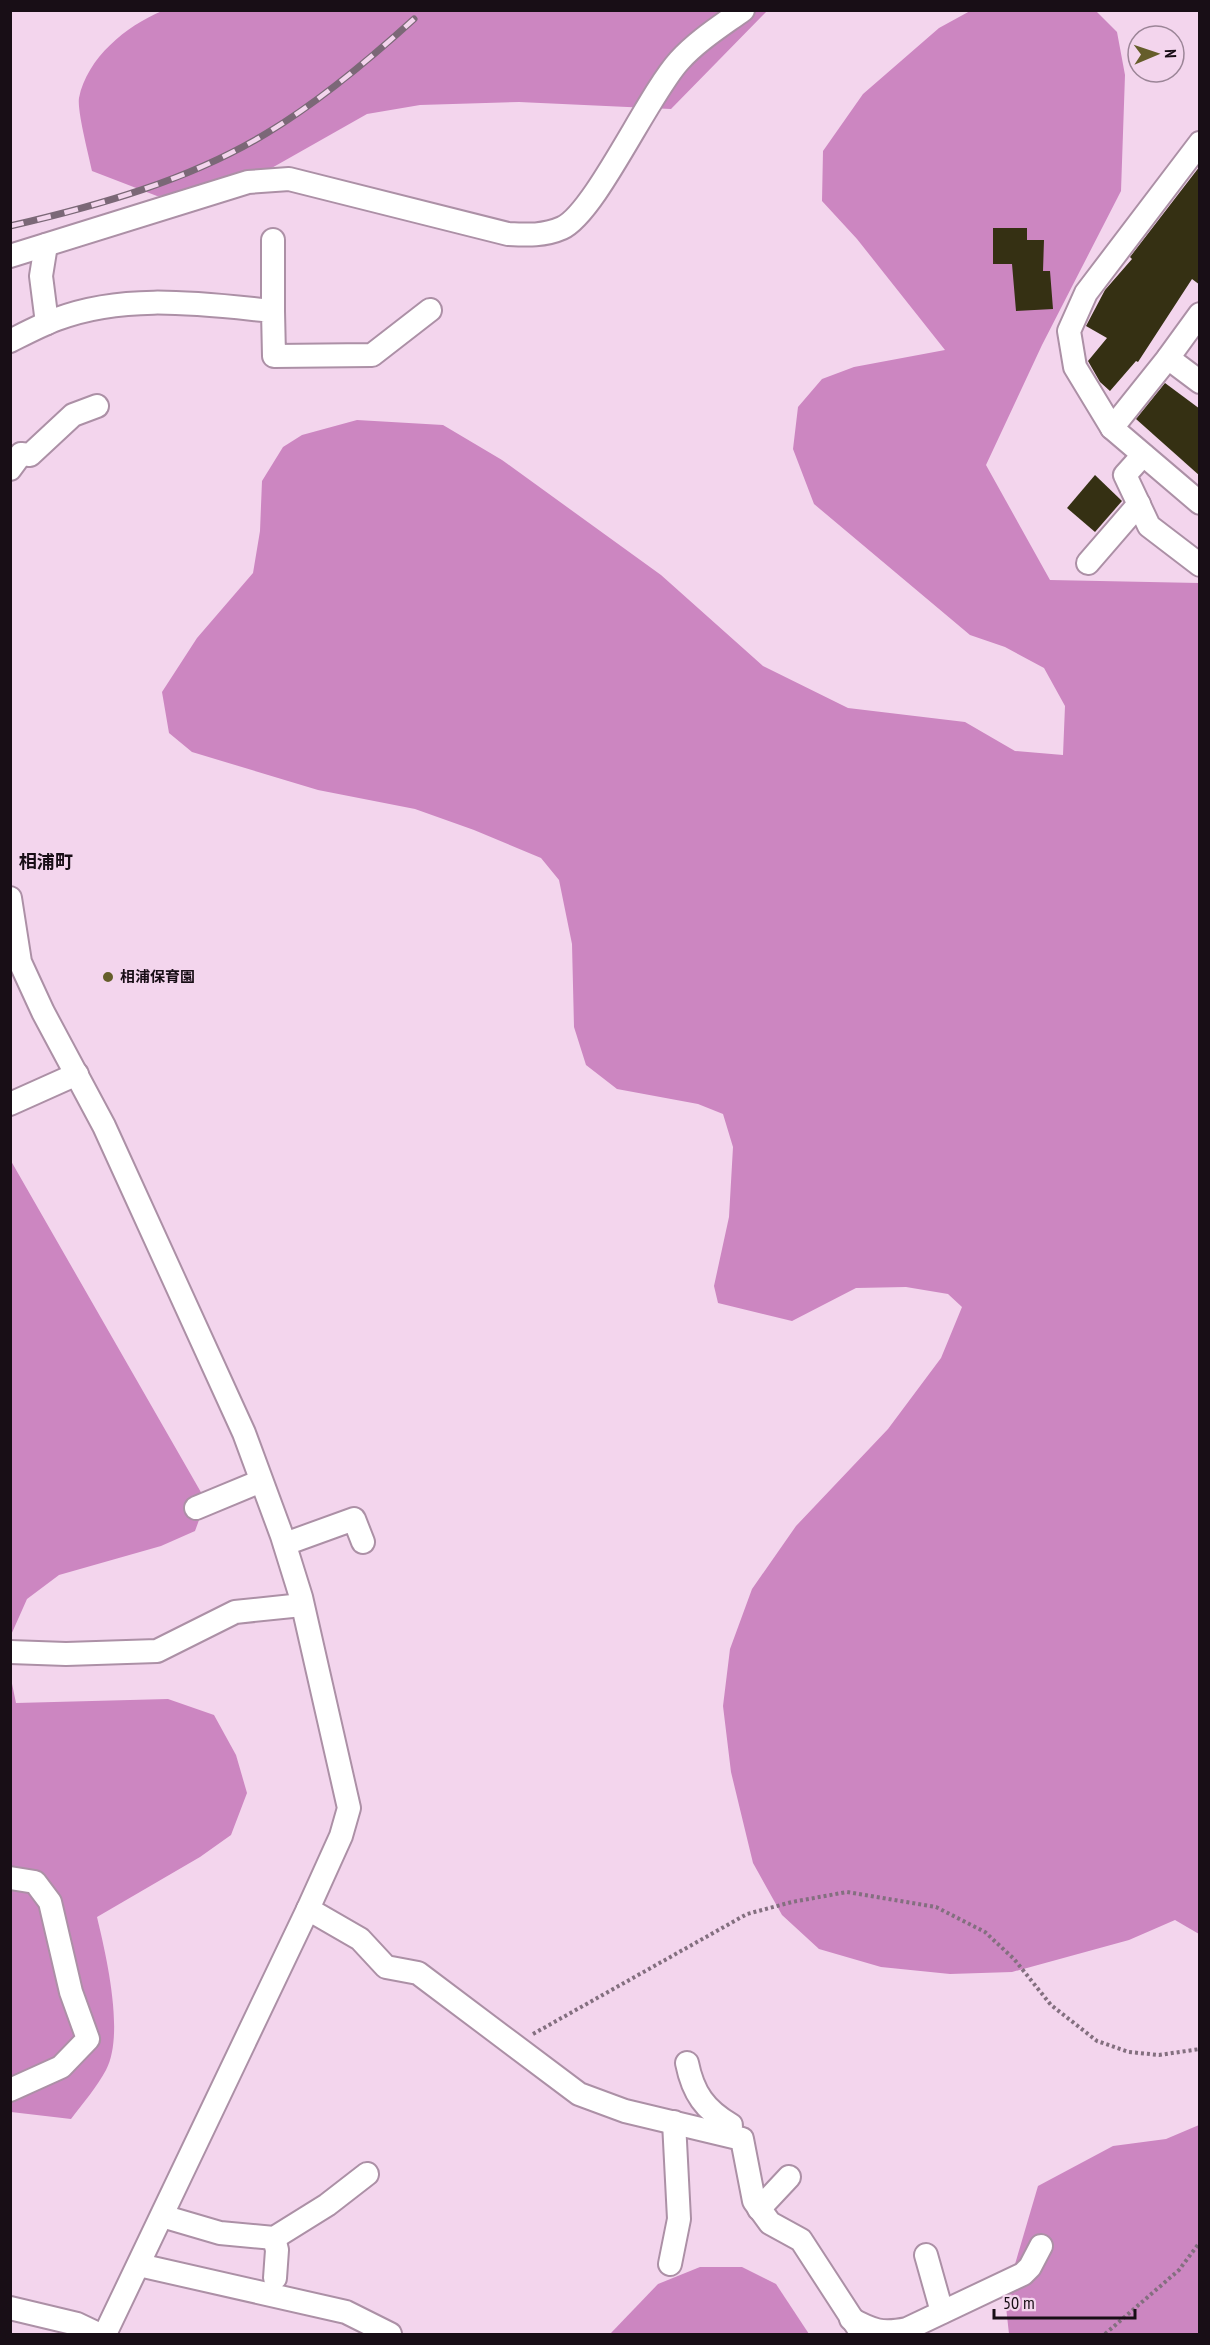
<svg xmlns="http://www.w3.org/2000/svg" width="1210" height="2345" font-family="'PT Sans Narrow','Noto Sans JP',sans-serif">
	<rect width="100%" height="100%" fill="#f3d5ed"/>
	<g fill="#cc86c1">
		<path d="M 162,11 L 767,11 L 671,109 L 519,102 L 420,105 L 367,114 L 226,194 L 157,196 L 92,171 C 89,156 77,111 79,98 C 87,58 126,26 162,11 Z"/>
		<polygon points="970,11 1096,11 1117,32 1125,75 1121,191 1042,345 986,465 1050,580 1199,583 1199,1934 1175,1920 1129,1940 1012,1972 950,1974 881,1967 819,1949 782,1915 753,1863 731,1772 723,1706 730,1649 752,1589 796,1526 888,1429 941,1358 962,1307 948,1294 906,1287 856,1288 792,1321 718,1303 714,1286 729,1217 733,1147 723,1114 698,1104 617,1089 586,1065 574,1027 572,944 559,880 541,858 474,830 415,809 318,790 192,752 169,733 162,692 197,638 253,573 260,531 262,481 283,447 302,435 357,420 443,425 502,460 661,575 763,666 848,708 965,722 1015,751 1063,755 1065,706 1044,668 1005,647 970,635 814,504 793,449 798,407 822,379 854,367 945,350 857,239 822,201 823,151 863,94 939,28"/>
		<polygon points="11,1161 206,1501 195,1531 161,1546 59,1575 27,1599 11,1635"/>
		<path d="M 10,1674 L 16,1703 L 168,1699 L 214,1715 L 236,1755 L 247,1793 L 231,1835 L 200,1857 L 97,1917 C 106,1955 125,2034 106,2070 C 97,2087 83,2103 71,2119 L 11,2112 Z"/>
		<polygon points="1199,2125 1199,2334 1009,2334 1005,2298 1038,2186 1113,2146 1166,2139"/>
		<polygon points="700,2267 742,2267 776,2284 809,2334 610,2334 658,2284"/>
	</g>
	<g fill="#353013">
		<polygon points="1200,166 1200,285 1192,279 1138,362 1136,361 1110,391 1100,382 1088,361 1107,338 1086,326 1105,290 1132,259 1130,257"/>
		<polygon points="993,228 1027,228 1027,240 1044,240 1043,271 1050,271 1053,309 1016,311 1012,264 993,264"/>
		<polygon points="1165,383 1200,409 1200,476 1136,419"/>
		<polygon points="1095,475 1122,501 1095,532 1067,508"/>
	</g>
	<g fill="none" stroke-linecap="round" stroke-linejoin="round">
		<g stroke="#ac90a6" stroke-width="26">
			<g id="minor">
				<polyline points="1200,143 1086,293 1069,331 1075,367 1112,428 1200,503"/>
				<polyline points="46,245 41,276 47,323"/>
				<path d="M 10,256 L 248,182 L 289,179 L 508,234 C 527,235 544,236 562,228 C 595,213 648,95 679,61 C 697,41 721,26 743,10"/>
				<polyline points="273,311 273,240"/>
				<path d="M 10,341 C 26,333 41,325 57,319 C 126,293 201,304 273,311 L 274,356 L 372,355 L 430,310"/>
				<polyline points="1168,358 1200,382"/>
				<polyline points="1112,428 1168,358 1200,314"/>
				<polyline points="1143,455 1125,475 1149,526 1200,565"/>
				<polyline points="10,469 21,454 30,455 73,415 97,406"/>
				<polyline points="1088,563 1139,504"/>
				<polyline points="10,898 20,962 43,1012 104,1126 244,1433 282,1536 301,1597 349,1808 341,1836 308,1909 105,2334"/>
				<polyline points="10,1104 77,1074"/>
				<polyline points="196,1508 261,1481"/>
				<polyline points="285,1544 354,1519 363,1542"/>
				<polyline points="10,1652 66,1654 157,1651 235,1612 302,1605"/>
				<polyline points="10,1878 35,1882 50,1902 71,1992 88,2039 61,2067 10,2090"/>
				<polyline points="308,1909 360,1939 386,1967 418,1973 579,2094 625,2111 742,2139 754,2201 770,2223 801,2240 862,2334"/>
				<path d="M 687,2063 C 693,2093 705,2110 731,2125 L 726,2133"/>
				<polyline points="759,2209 789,2177"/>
				<polyline points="162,2216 220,2233 274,2238 327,2205 367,2174"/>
				<polyline points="274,2238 277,2250 275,2278"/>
				<polyline points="926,2255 942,2312"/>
				<polyline points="670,2264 679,2219 674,2122"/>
				<polyline points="139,2265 346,2312 390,2334"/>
				<polyline points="10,2308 77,2324 98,2334"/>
				<path d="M 851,2319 C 873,2331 882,2334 907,2329 L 1023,2274 L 1030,2267 L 1041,2246"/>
			</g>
		</g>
		<g stroke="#836f7f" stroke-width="4" stroke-dasharray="3 3" stroke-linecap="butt">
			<polyline points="533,2034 747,1914 792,1902 847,1892 936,1907 985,1932 1014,1959 1051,2005 1097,2041 1129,2052 1159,2055 1200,2049"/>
			<polyline points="1105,2334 1179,2270 1200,2242"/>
		</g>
		<use href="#minor" stroke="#fff" stroke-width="22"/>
		<g stroke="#7b6877" stroke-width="7">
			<path id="rail" d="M 10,226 C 97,206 190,180 267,133 C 317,103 370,59 414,19"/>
		</g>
		<use href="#rail" stroke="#f3d5ed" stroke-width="4.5" stroke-dasharray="14" stroke-linecap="butt"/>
	</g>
	<circle fill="#655d2a" stroke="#f3d5ed" stroke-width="2" cx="108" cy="977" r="6"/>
	<g text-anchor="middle" stroke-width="6" stroke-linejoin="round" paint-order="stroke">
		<g font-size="15" font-weight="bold" fill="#180e16" stroke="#f3d5ed" text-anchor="start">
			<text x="120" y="982">相浦保育園</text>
		</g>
		<g font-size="18" font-weight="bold" fill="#180e16" stroke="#f3d5ed">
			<text x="46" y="868">相浦町</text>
		</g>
	</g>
	<rect width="1210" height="2345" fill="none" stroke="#180e16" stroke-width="24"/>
	<g transform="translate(1156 54) rotate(88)"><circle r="28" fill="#f3d5ed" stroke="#9b8597" stroke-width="1.5"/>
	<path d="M0-4.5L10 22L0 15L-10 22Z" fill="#655d2a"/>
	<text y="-9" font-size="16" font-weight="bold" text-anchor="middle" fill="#180e16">N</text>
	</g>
	<path d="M994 2309v9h141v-9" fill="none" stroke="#180e16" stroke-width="3"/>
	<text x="1003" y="2309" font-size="18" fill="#180e16" stroke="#f3d5ed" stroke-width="4.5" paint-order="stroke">50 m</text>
</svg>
